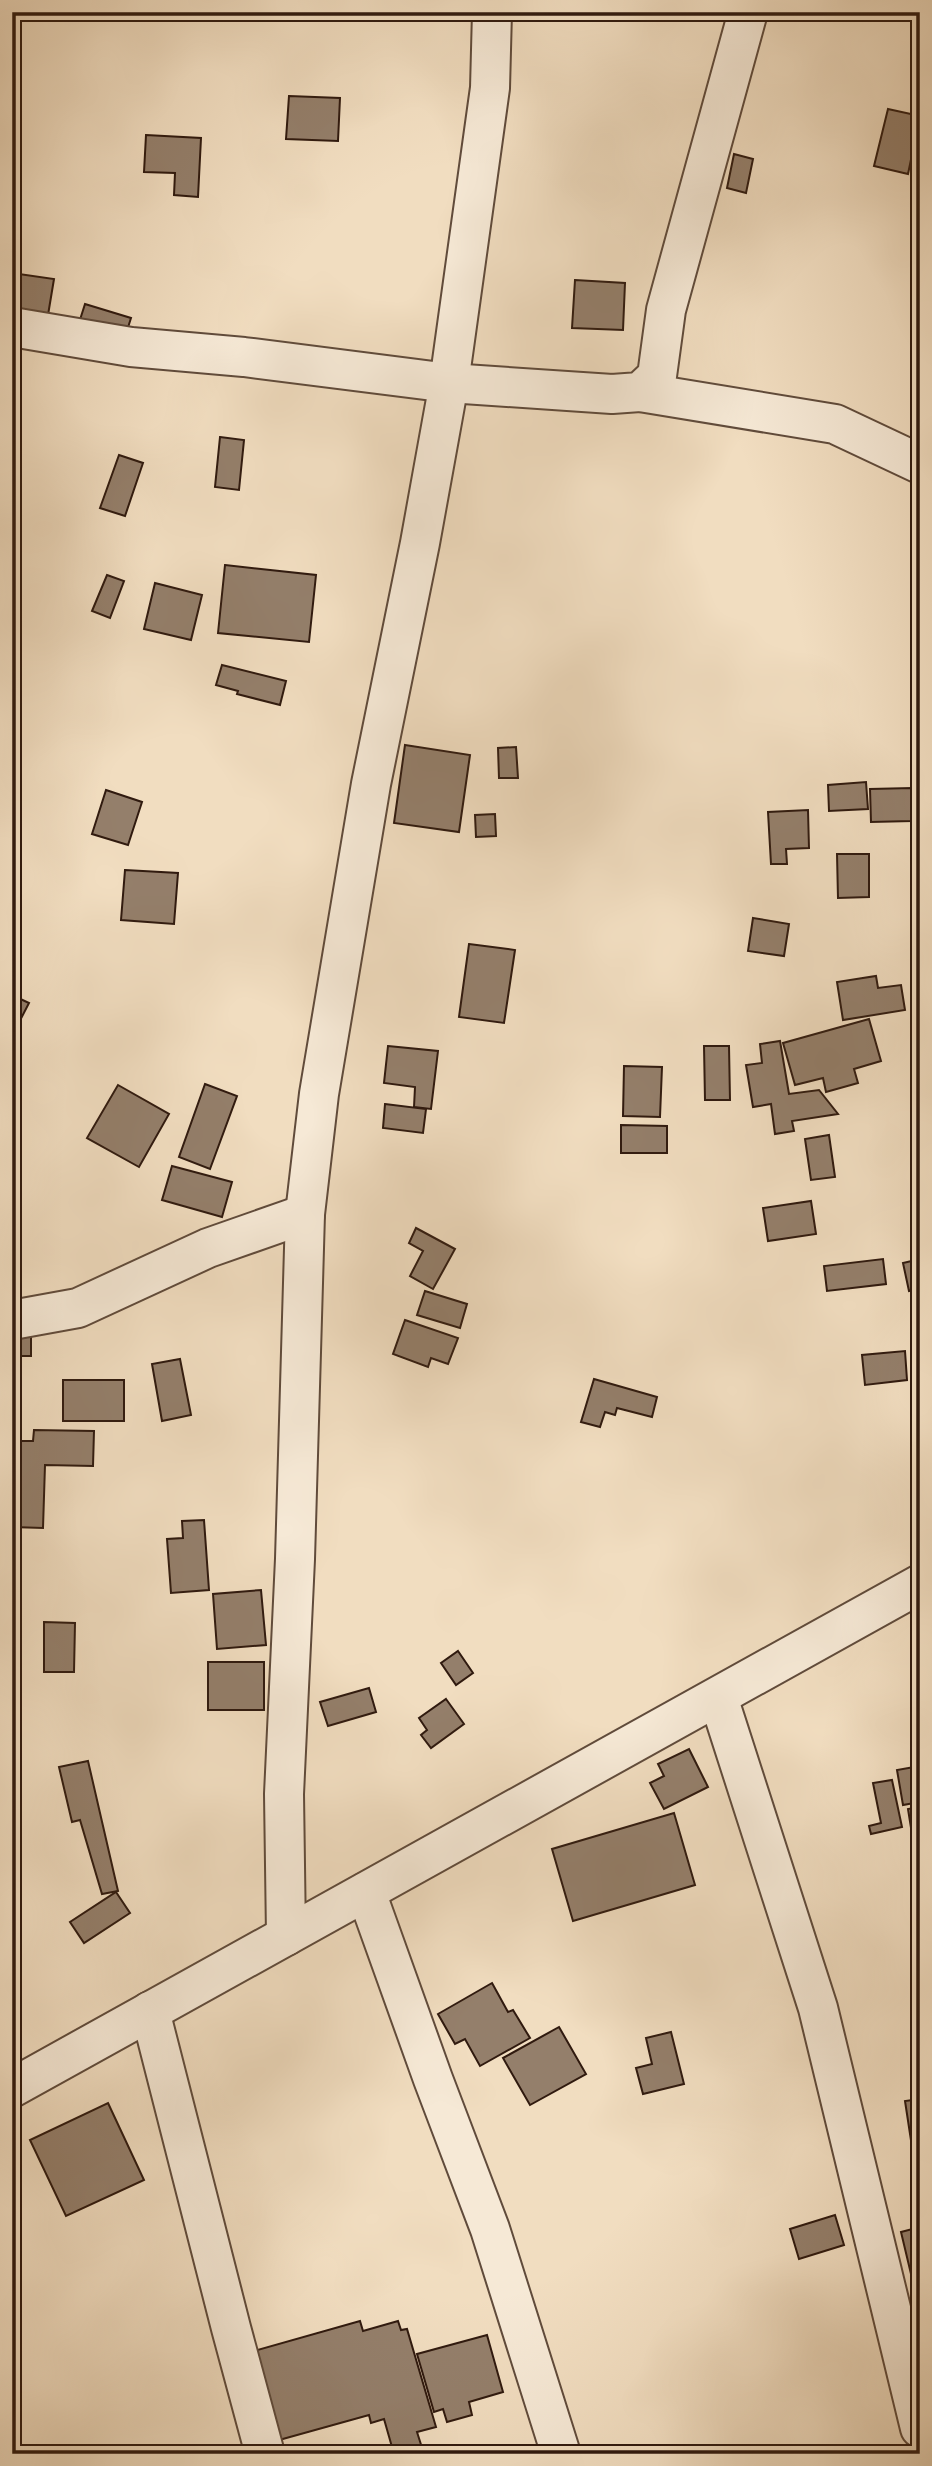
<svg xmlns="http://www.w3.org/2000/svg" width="932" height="2466" font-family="'IM FELL English',serif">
	<rect width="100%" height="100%" fill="#f1ddc0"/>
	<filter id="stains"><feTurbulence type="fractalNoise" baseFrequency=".00286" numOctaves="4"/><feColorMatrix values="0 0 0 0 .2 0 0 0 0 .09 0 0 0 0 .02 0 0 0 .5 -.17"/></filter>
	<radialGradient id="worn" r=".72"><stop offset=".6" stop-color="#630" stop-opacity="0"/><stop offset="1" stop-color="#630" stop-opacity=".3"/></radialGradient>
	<g fill="#947f6b" stroke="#301a0f" stroke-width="2">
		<polygon points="289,96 340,98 338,141 286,139"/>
		<polygon points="888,109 920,116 908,174 874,166"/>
		<polygon points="146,135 201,138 198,197 174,195 175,173 144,172"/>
		<polygon points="734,154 753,159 746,193 727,188"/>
		<polygon points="12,273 54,279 47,321 12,316"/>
		<polygon points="575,280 625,283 623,330 572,328"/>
		<polygon points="85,304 131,318 124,340 78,326"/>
		<polygon points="220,437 244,440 239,490 215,487"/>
		<polygon points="119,455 143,463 125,516 100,508"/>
		<polygon points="225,565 316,575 309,642 218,633"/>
		<polygon points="107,575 124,581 110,618 92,611"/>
		<polygon points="155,583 202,595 191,640 144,629"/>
		<polygon points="222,665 286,681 280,705 237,694 238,691 216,685"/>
		<polygon points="405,745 470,755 459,832 394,823"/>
		<polygon points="516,747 518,778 499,778 498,748"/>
		<polygon points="866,782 868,809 829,811 828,785"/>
		<polygon points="912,788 912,821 871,822 870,789"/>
		<polygon points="106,790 142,802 128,845 92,834"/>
		<polygon points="808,810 809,848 786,849 787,864 771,864 768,812"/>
		<polygon points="495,814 496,836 476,837 475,815"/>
		<polygon points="837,854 869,854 869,897 838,898"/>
		<polygon points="125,870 178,873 174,924 121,920"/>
		<polygon points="753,918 789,924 784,956 748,951"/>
		<polygon points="469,944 515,950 504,1023 459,1017"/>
		<polygon points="876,976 878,988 901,985 905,1010 843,1020 837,982"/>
		<polygon points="12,995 29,1003 12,1036"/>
		<polygon points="869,1019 881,1061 854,1069 858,1083 826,1092 823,1078 795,1085 783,1043"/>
		<polygon points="780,1041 789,1094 819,1090 838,1114 792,1121 794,1131 775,1134 771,1104 753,1107 746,1065 762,1063 760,1044"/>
		<polygon points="388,1046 438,1051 431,1109 414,1107 415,1087 384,1083"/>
		<polygon points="704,1046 729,1046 730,1100 705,1100"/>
		<polygon points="624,1066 662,1067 660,1117 623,1116"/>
		<polygon points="205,1084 237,1096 210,1169 179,1157"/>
		<polygon points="118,1085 169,1114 139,1167 87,1138"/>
		<polygon points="385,1104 426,1109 423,1133 383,1128"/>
		<polygon points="621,1125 667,1126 667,1153 621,1153"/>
		<polygon points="829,1135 835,1177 811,1180 805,1139"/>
		<polygon points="172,1166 232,1182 222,1217 162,1200"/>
		<polygon points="811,1201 816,1234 768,1241 763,1208"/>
		<polygon points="416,1228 455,1249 433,1289 410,1276 423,1251 409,1243"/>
		<polygon points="883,1259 886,1284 827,1291 824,1266"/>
		<polygon points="920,1259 920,1289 909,1291 903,1263"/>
		<polygon points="425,1291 467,1304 460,1328 417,1315"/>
		<polygon points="405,1320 458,1338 448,1364 431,1358 428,1367 393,1354"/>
		<rect x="12" y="1333" width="19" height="23"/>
		<polygon points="905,1351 907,1380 865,1385 862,1355"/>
		<polygon points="180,1359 191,1415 162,1421 152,1364"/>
		<polygon points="594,1379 657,1397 652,1417 617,1408 615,1415 605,1412 600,1427 581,1422"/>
		<rect x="63" y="1380" width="61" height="41"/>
		<polygon points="34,1430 94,1431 93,1466 45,1465 43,1528 12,1527 12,1441 33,1441"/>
		<polygon points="204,1520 209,1590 171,1593 167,1539 183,1538 182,1521"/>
		<polygon points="261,1590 266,1645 217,1649 213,1594"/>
		<polygon points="44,1622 75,1623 74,1672 44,1672"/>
		<polygon points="458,1651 473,1673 456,1685 441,1663"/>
		<rect x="208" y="1662" width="56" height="48"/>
		<polygon points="369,1688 376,1712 328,1726 320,1702"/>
		<polygon points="446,1699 464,1724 431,1748 421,1735 427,1730 419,1718"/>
		<polygon points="689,1749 708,1787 664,1809 650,1783 664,1776 658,1764"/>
		<polygon points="88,1761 118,1891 102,1894 80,1820 72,1822 59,1767"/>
		<polygon points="920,1766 920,1802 903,1805 897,1770"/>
		<polygon points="892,1780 902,1827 871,1834 869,1826 881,1823 873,1783"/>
		<polygon points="920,1807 920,1852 915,1853 908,1809"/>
		<polygon points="674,1813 695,1885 573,1921 552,1849"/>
		<polygon points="116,1892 130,1913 84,1943 70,1922"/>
		<polygon points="492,1983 508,2012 513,2010 530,2038 480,2066 465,2039 455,2044 438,2014"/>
		<polygon points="559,2027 586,2074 530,2105 503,2058"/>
		<polygon points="671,2032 684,2084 643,2094 636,2068 652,2064 646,2038"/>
		<polygon points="920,2099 920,2193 919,2193 905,2101"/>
		<polygon points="108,2103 144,2180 66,2216 30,2140"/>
		<polygon points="835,2215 844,2245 799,2259 790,2229"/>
		<polygon points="920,2227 920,2272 911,2274 901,2232"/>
		<polygon points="360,2321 363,2331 398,2321 401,2330 407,2329 436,2427 417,2432 424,2454 394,2454 384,2419 371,2423 369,2415 272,2442 247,2353"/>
		<polygon points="487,2335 503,2392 469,2402 472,2415 447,2422 443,2409 434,2412 417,2354"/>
	</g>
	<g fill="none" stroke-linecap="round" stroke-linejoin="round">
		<g stroke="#604b3b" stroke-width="42">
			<g id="street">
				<polyline points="12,327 131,347 244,357 449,383 612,394 640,392 657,376 666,310 748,12"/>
				<polyline points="640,392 835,424 920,464"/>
				<polyline points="12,1320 78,1308 208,1248 305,1214"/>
				<polyline points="718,1697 818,2008 920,2428"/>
				<polyline points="366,1892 433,2079 490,2229 561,2454"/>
				<polyline points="286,1936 284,1794 295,1559 305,1214 319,1094 371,784 420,543 449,383 490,88 492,12"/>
				<polyline points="150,2011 231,2328 265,2454"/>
				<polyline points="12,2088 920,1584"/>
			</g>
		</g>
		<use href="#street" stroke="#f6e9d6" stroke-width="38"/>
	</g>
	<rect width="932" height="2466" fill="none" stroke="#f1ddc0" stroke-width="42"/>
	<rect x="14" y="14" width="904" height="2438" fill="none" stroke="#301a0f" stroke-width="3.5"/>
	<rect x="21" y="21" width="890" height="2424" fill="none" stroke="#301a0f" stroke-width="2"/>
	<rect width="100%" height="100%" filter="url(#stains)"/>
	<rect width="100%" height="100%" fill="url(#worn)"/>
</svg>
